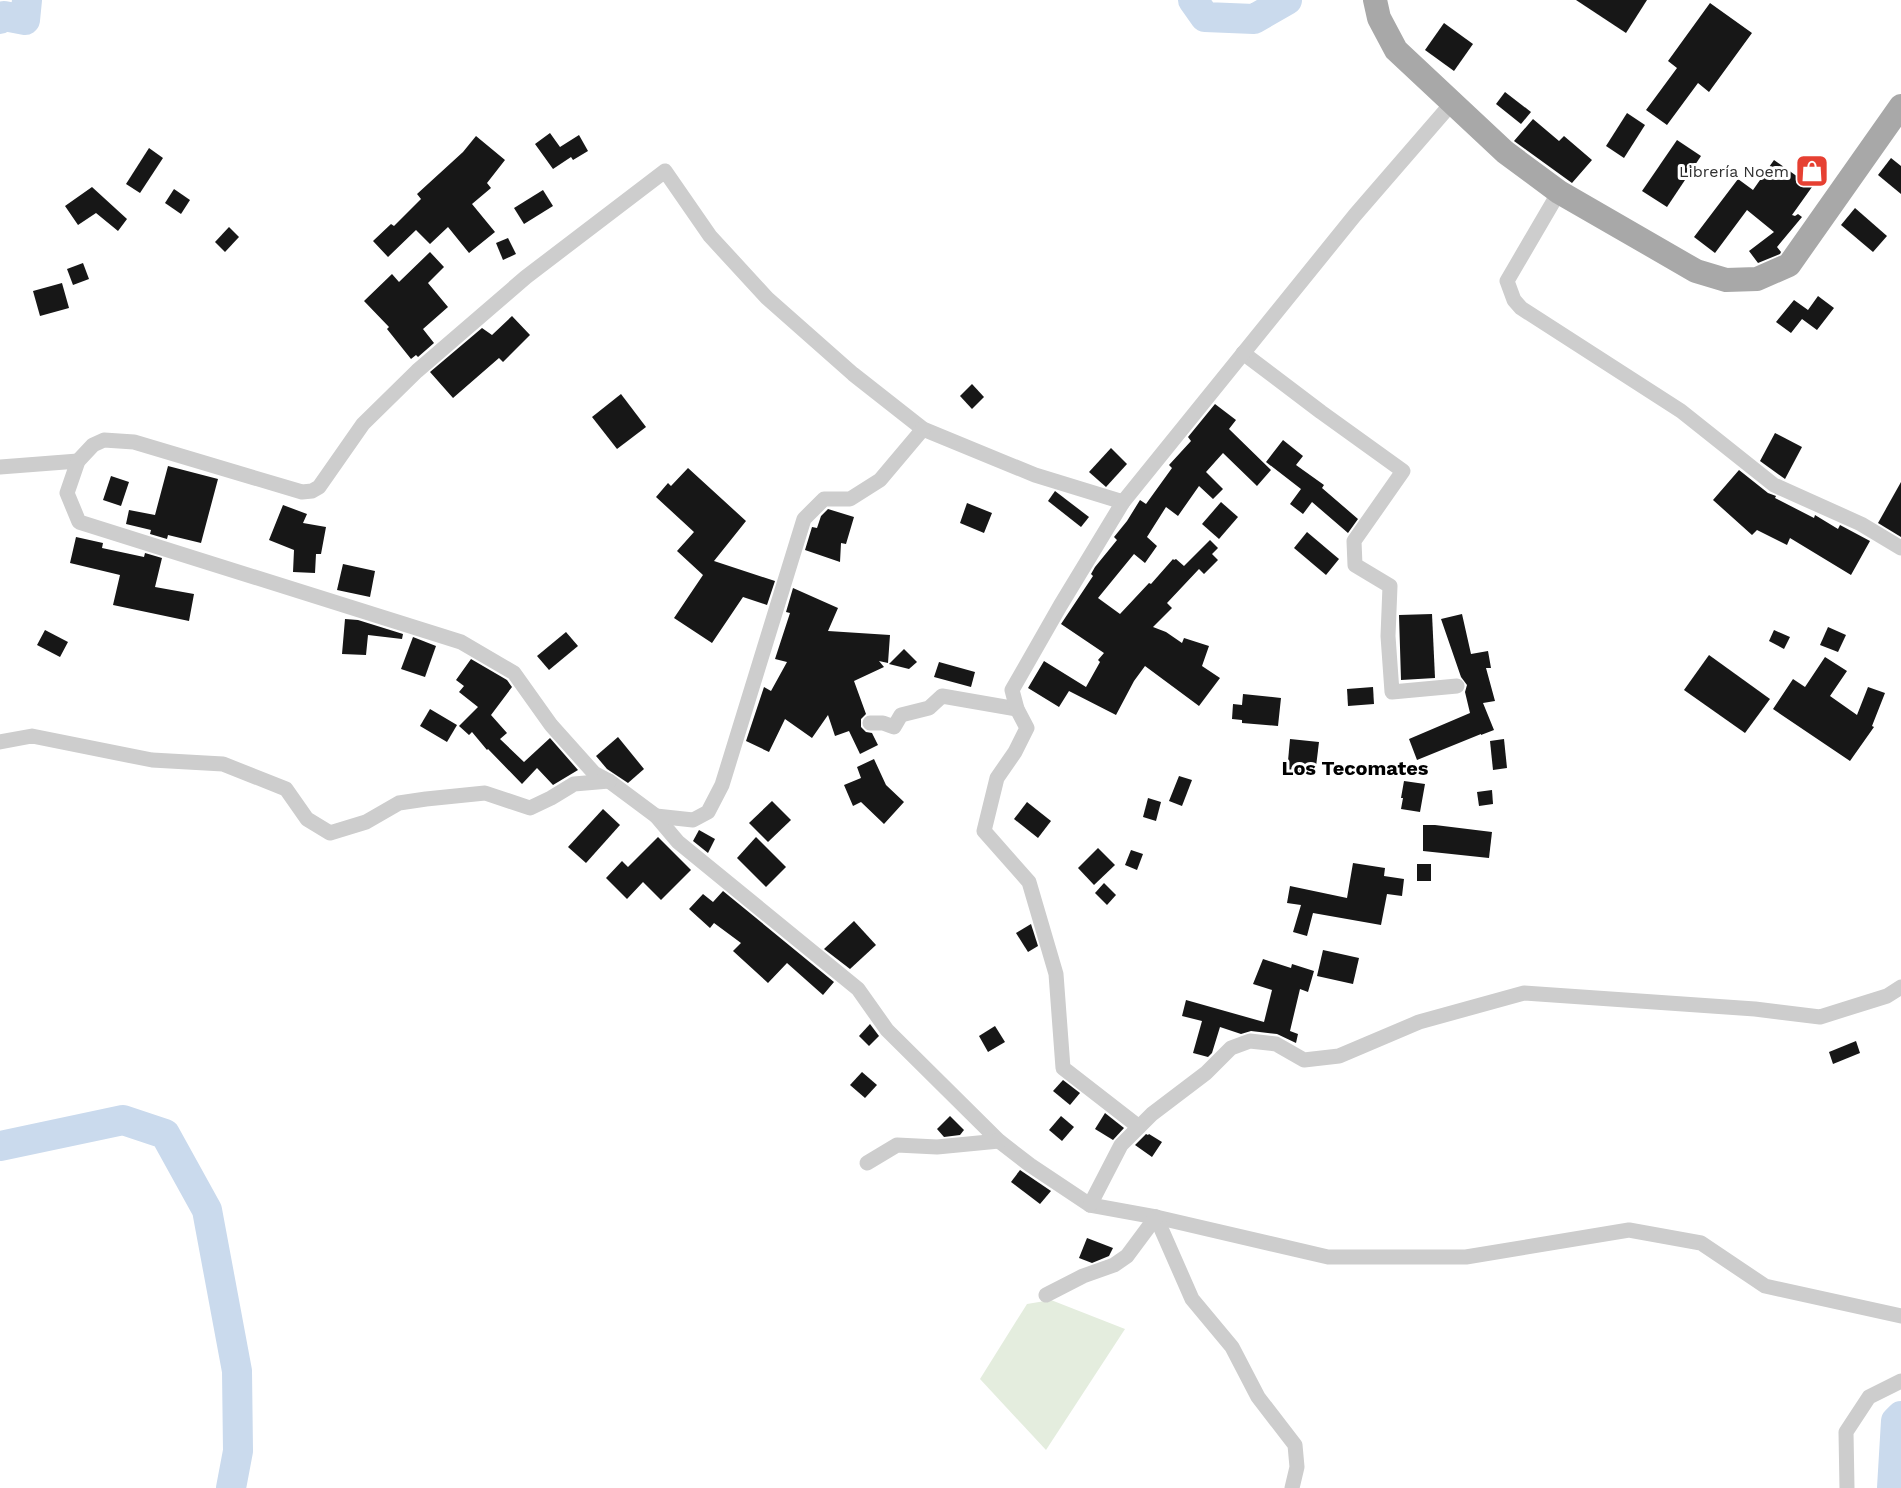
<svg xmlns="http://www.w3.org/2000/svg" width="1901" height="1488" font-family="'Work Sans',sans-serif">
	<rect width="100%" height="100%" fill="#fff"/>
	<polygon fill="#e4edde" points="1051,1300 1125,1329 1046,1450 980,1379 1027,1304"/>
	<g fill="none" stroke-linecap="round" stroke-linejoin="round">
		<g stroke="#cadaed" stroke-width="30">
			<polyline points="1193,0 1205,17 1254,19 1287,0"/>
			<polyline points="0,19 4,16 25,20 27,0"/>
			<polyline points="0,1146 123,1120 165,1134 207,1210 237,1371 238,1451 231,1488"/>
			<polyline points="1892,1488 1896,1421 1901,1416"/>
		</g>
	</g>
	<g fill="#171717">
		<polygon points="1576,0 1647,0 1626,33"/>
		<polygon points="1710,3 1752,33 1709,92 1698,83 1667,125 1646,110 1677,68 1668,61"/>
		<polygon points="1444,23 1473,44 1454,71 1425,50"/>
		<polygon points="1505,92 1531,112 1521,124 1496,104"/>
		<polygon points="1627,113 1645,125 1624,158 1606,146"/>
		<polygon points="1533,119 1559,141 1564,136 1592,160 1572,183 1514,141"/>
		<polygon points="550,133 560,147 579,135 588,151 573,160 571,157 553,169 535,144"/>
		<polygon points="476,136 505,160 487,183 491,188 472,204 495,232 469,253 448,227 430,244 416,230 388,257 373,241 391,224 394,226 421,199 417,194 463,152"/>
		<polygon points="1677,140 1701,156 1667,207 1642,191"/>
		<polygon points="149,148 163,158 140,193 126,184"/>
		<polygon points="1891,158 1901,166 1901,194 1878,175"/>
		<polygon points="1774,160 1812,187 1792,215 1795,216 1798,214 1802,217 1777,247 1781,252 1780,254 1758,263 1749,251 1774,232 1747,210 1715,253 1694,237 1738,179 1753,190"/>
		<polygon points="92,187 127,219 118,231 96,213 78,225 65,206"/>
		<polygon points="174,189 190,200 181,214 165,203"/>
		<polygon points="543,190 553,206 524,224 514,208"/>
		<polygon points="1855,208 1887,236 1873,252 1841,225"/>
		<polygon points="229,227 239,237 225,252 215,242"/>
		<polygon points="508,238 516,254 503,260 496,243"/>
		<polygon points="430,252 444,267 428,283 448,307 423,329 434,343 418,357 416,355 411,359 387,329 389,327 364,301 392,274 399,282"/>
		<polygon points="83,263 89,279 73,285 67,269"/>
		<polygon points="62,283 69,308 40,316 33,291"/>
		<polygon points="1818,296 1834,308 1817,330 1802,319 1791,333 1776,322 1794,300 1808,310"/>
		<polygon points="512,316 530,335 503,362 499,358 453,398 430,372 482,328 492,335"/>
		<polygon points="972,384 984,397 972,409 960,396"/>
		<polygon points="621,394 646,427 617,449 592,417"/>
		<polygon points="1215,404 1236,420 1229,429 1271,470 1257,486 1223,453 1206,472 1223,489 1213,499 1199,486 1178,516 1166,507 1147,537 1157,546 1145,563 1134,554 1098,598 1120,614 1149,583 1151,584 1173,559 1174,560 1176,559 1184,566 1210,540 1218,548 1212,554 1218,560 1204,574 1199,569 1167,603 1172,608 1153,627 1166,632 1182,643 1184,638 1209,646 1202,666 1220,678 1199,706 1145,666 1134,681 1116,715 1069,691 1059,707 1028,688 1044,661 1086,687 1100,662 1098,660 1104,653 1061,624 1093,576 1091,574 1095,567 1117,540 1114,537 1127,521 1140,500 1146,504 1172,468 1169,465 1191,441 1188,437"/>
		<polygon points="1775,433 1802,447 1785,479 1760,461"/>
		<polygon points="1283,440 1303,456 1296,465 1324,485 1322,488 1358,519 1348,533 1312,502 1303,514 1290,504 1301,489 1266,462"/>
		<polygon points="1111,448 1127,464 1106,487 1089,472"/>
		<polygon points="168,466 218,479 201,543 168,535 167,539 150,534 151,530 126,524 129,510 155,515"/>
		<polygon points="688,468 746,521 714,561 775,581 767,605 743,597 712,643 674,618 703,575 677,551 694,532 656,497 668,483 671,486"/>
		<polygon points="1739,470 1768,493 1776,496 1775,498 1814,518 1815,515 1838,529 1840,525 1870,541 1851,575 1790,538 1787,545 1757,530 1752,535 1713,500"/>
		<polygon points="111,476 129,482 121,506 103,500"/>
		<polygon points="1901,482 1901,537 1878,523"/>
		<polygon points="1055,491 1089,517 1081,527 1048,501"/>
		<polygon points="1221,502 1238,517 1219,539 1202,524"/>
		<polygon points="967,503 992,513 984,533 960,523"/>
		<polygon points="283,505 307,514 303,523 326,527 321,554 316,554 315,573 293,572 294,550 269,540"/>
		<polygon points="828,509 854,517 846,544 841,543 840,562 805,550 812,527 817,528 821,516"/>
		<polygon points="1307,532 1339,559 1326,575 1294,548"/>
		<polygon points="76,537 103,543 102,548 144,557 145,553 162,558 155,587 194,594 189,621 113,605 120,575 70,563"/>
		<polygon points="343,564 375,571 370,597 337,590"/>
		<polygon points="793,588 838,608 828,631 890,635 888,663 879,661 884,667 854,681 866,714 861,719 861,727 866,732 872,733 878,745 860,754 849,731 835,736 828,715 812,738 785,719 769,752 746,741 764,687 771,691 787,662 775,659 790,613 786,612"/>
		<polygon points="1432,614 1435,678 1401,680 1399,615"/>
		<polygon points="1462,614 1471,654 1488,651 1491,668 1486,668 1495,701 1483,703 1494,730 1481,735 1481,734 1417,760 1409,739 1470,713 1465,692 1467,685 1461,677 1441,619"/>
		<polygon points="345,619 358,620 403,634 402,639 368,635 366,655 342,654"/>
		<polygon points="1828,627 1846,635 1838,652 1820,645"/>
		<polygon points="45,630 68,642 60,657 37,645"/>
		<polygon points="1774,630 1790,637 1784,649 1769,641"/>
		<polygon points="566,632 578,646 549,670 537,656"/>
		<polygon points="413,637 436,646 425,677 401,669"/>
		<polygon points="904,649 917,662 909,669 889,664"/>
		<polygon points="1709,655 1770,699 1745,733 1684,690"/>
		<polygon points="1825,657 1847,671 1830,696 1857,715 1868,687 1885,693 1872,726 1874,727 1850,761 1773,709 1793,679 1805,687"/>
		<polygon points="471,659 507,680 512,687 491,715 507,733 500,739 524,762 550,738 578,770 553,785 537,768 522,784 488,749 487,750 472,732 469,735 459,726 478,707 459,692 464,686 456,680"/>
		<polygon points="939,662 975,672 971,687 934,677"/>
		<polygon points="1373,687 1374,704 1348,706 1347,689"/>
		<polygon points="1243,694 1281,698 1278,726 1242,723 1242,720 1232,719 1233,704 1242,705"/>
		<polygon points="430,709 457,725 447,742 420,726"/>
		<polygon points="618,737 644,769 628,783 607,769 596,756"/>
		<polygon points="1290,739 1319,742 1315,775 1287,772"/>
		<polygon points="1504,739 1507,768 1493,770 1490,741"/>
		<polygon points="874,759 886,785 904,802 884,824 861,802 853,806 844,785 861,778 857,767"/>
		<polygon points="1179,776 1192,780 1182,806 1169,801"/>
		<polygon points="1404,781 1425,784 1420,812 1401,809 1403,798 1401,798"/>
		<polygon points="1492,790 1493,804 1479,806 1477,792"/>
		<polygon points="1148,798 1161,802 1156,821 1143,817"/>
		<polygon points="772,801 791,820 768,842 749,823"/>
		<polygon points="1027,802 1051,821 1038,838 1014,819"/>
		<polygon points="603,809 620,825 586,863 568,847"/>
		<polygon points="1423,825 1435,825 1492,832 1489,858 1423,851"/>
		<polygon points="699,830 715,839 708,853 693,841"/>
		<polygon points="658,837 691,870 661,900 643,882 627,899 606,878 622,861 628,867"/>
		<polygon points="756,837 786,867 766,887 737,858"/>
		<polygon points="1098,848 1115,865 1094,885 1078,868"/>
		<polygon points="1131,850 1143,854 1137,870 1125,865"/>
		<polygon points="1353,863 1385,868 1384,876 1404,879 1402,896 1387,894 1381,925 1313,913 1307,936 1293,932 1301,905 1287,903 1290,886 1347,898"/>
		<rect x="1417" y="864" width="14" height="17"/>
		<polygon points="1104,883 1116,895 1107,905 1095,893"/>
		<polygon points="723,891 834,982 823,995 787,963 768,983 733,951 741,943 714,923 710,928 689,909 703,894 713,902"/>
		<polygon points="854,921 876,945 850,969 824,949"/>
		<polygon points="1031,924 1038,946 1028,952 1016,933"/>
		<polygon points="1323,950 1359,958 1353,984 1317,976"/>
		<polygon points="1263,959 1291,968 1292,964 1314,971 1308,992 1300,989 1290,1031 1298,1034 1296,1043 1277,1034 1251,1031 1241,1034 1220,1027 1212,1053 1208,1057 1193,1053 1202,1021 1182,1016 1186,1000 1264,1022 1272,990 1253,984"/>
		<polygon points="870,1024 879,1036 869,1046 859,1036"/>
		<polygon points="995,1026 1005,1042 988,1052 979,1036"/>
		<polygon points="1856,1041 1860,1053 1833,1064 1829,1052"/>
		<polygon points="862,1072 877,1085 865,1098 850,1085"/>
		<polygon points="1063,1080 1080,1093 1070,1105 1053,1091"/>
		<polygon points="1105,1113 1124,1128 1113,1140 1095,1129"/>
		<polygon points="950,1116 964,1130 960,1135 944,1137 937,1129"/>
		<polygon points="1061,1116 1074,1127 1062,1141 1049,1130"/>
		<polygon points="1146,1134 1148,1135 1149,1134 1162,1142 1152,1157 1135,1145"/>
		<polygon points="1020,1170 1051,1191 1040,1204 1011,1182"/>
		<polygon points="1087,1238 1113,1248 1109,1256 1092,1263 1079,1258"/>
	</g>
	<g fill="none" stroke-linecap="round" stroke-linejoin="round">
		<g stroke="#cdcdcd" stroke-width="15">
			<polyline points="1559,192 1507,281 1514,300 1521,308 1681,411 1774,485 1861,524 1901,548"/>
			<polyline points="1243,353 1321,412 1403,471 1354,541 1355,565 1390,586 1388,636 1392,692 1457,686"/>
			<polyline points="0,467 78,461"/>
			<polyline points="1123,502 1035,475 923,429 853,374 767,298 710,236 665,171 526,277 417,371 363,424 319,487 312,491 302,492 134,442 104,440 93,445 78,461 67,493 79,522 461,642 514,673 551,725 594,773 609,781 656,816 678,842 858,989 887,1030 999,1141 1030,1165 1090,1205 1156,1217 1328,1257 1466,1257 1629,1230 1701,1243 1765,1286 1901,1316"/>
			<polyline points="870,723 883,723 894,727 901,715 929,708 942,696 1017,709"/>
			<polyline points="0,742 32,736 152,760 223,764 286,789 307,819 330,833 366,822 399,803 426,799 485,793 530,808 551,798 574,784 609,781"/>
			<polyline points="656,816 693,820 708,812 722,785 804,519 824,499 850,499 880,480 923,429"/>
			<polyline points="1139,1127 1063,1068 1056,974 1029,882 984,831 997,778 1015,752 1027,728 1017,709 1012,690 1060,606 1123,502 1355,215 1452,103"/>
			<polyline points="867,1163 897,1145 937,1147 999,1141"/>
			<polyline points="1090,1205 1121,1145 1152,1114 1206,1073 1231,1048 1250,1041 1276,1044 1304,1060 1339,1056 1419,1022 1524,993 1755,1009 1820,1017 1887,996 1901,987"/>
			<polyline points="1156,1217 1192,1299 1232,1347 1258,1397 1295,1445 1297,1467 1292,1488"/>
			<polyline points="1046,1295 1083,1276 1114,1265 1127,1256 1156,1217"/>
			<polyline points="1847,1488 1846,1432 1869,1397 1901,1381"/>
		</g>
		<polyline stroke="#a8a8a8" stroke-width="24" points="1375,0 1379,18 1396,50 1505,152 1559,192 1696,271 1726,280 1757,279 1789,265 1901,106"/>
	</g>
	<defs>
		<g id="shop-square" transform="scale(1.725)"><rect x="-9" y="-9" width="18" height="18" rx="4" fill="#e64032" stroke="#fff"/><path d="M-5-2.5h2.3a2.7 3.5 0 0 1 5.4 0H5L5.5 6h-11ZM-1.5-2.5h3a1.5 2.3 0 0 0-3 0Z" fill="#fff"/></g>
	</defs>
	<g fill-rule="evenodd">
		<use href="#shop-square" x="1812" y="171"/>
	</g>
	<g text-anchor="middle" stroke-width="6" stroke-linejoin="round" paint-order="stroke">
		<g font-size="16" fill="#303030" stroke="#fff" text-anchor="end">
			<text x="1789" y="177">Librería Noem</text>
		</g>
		<g font-size="20" font-weight="bold" fill="#000" stroke="#fff">
			<text x="1355" y="775">Los Tecomates</text>
		</g>
	</g>
</svg>
